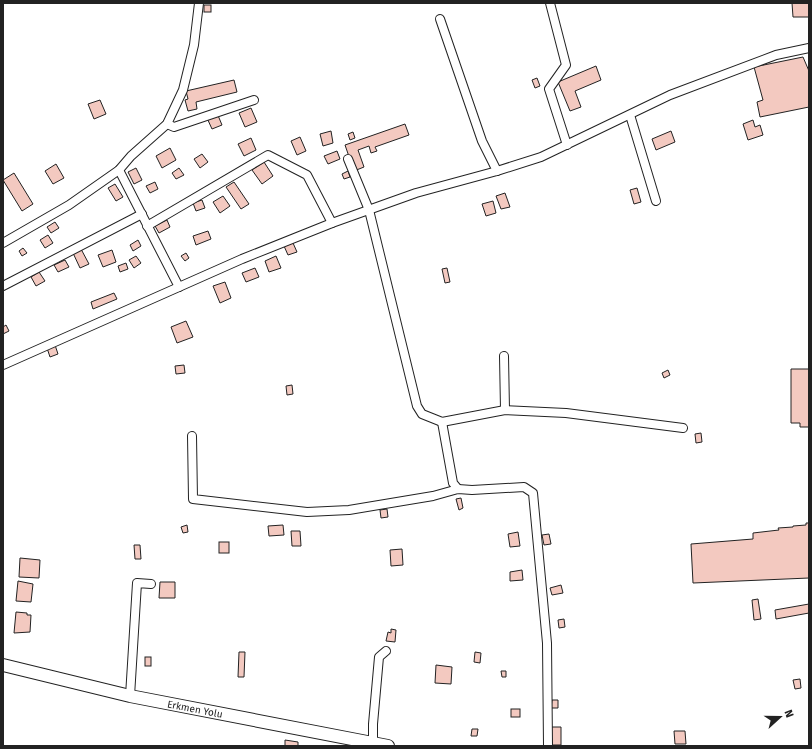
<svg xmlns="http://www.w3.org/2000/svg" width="812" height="749" font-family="'Fira Sans',sans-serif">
	<rect width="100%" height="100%" fill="#fff"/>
	<g fill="#f3c9c0" stroke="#222">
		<polygon points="792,3 809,3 809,17 793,17"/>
		<rect x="204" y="5" width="7" height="7"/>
		<polygon points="803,57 809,71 809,107 760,117 757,102 763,100 754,67"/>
		<polygon points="596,66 601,80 575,91 581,107 570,111 558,82"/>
		<polygon points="537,78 540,86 535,88 532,80"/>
		<polygon points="234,80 237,92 196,102 197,109 188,111 185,100 188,99 186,91"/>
		<polygon points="100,100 106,114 94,119 88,104"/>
		<polygon points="251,108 257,122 245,127 239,113"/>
		<polygon points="217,113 222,125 212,129 207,118"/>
		<polygon points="753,120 755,127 760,125 763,135 748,140 743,124"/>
		<polygon points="405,124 409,135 375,147 377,151 371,153 369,146 358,150 364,167 354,171 345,145"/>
		<polygon points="331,131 333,143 323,146 320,134"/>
		<polygon points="671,131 675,142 656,150 652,139"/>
		<polygon points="353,132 355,138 350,140 348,134"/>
		<polygon points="300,137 306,151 297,155 291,141"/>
		<polygon points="251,138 256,150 244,156 238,144"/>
		<polygon points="170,148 176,160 162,168 156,156"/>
		<polygon points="337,151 340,159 328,164 324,156"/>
		<polygon points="202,154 208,162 200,168 194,159"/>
		<polygon points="264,162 273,176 262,184 252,170"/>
		<polygon points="56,164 64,178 53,184 45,171"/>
		<polygon points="136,168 142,180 134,184 128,172"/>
		<polygon points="179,168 184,175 176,179 172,173"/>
		<polygon points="348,171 350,177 344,179 342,174"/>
		<polygon points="14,173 33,204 22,211 3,180"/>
		<polygon points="155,182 158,189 150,193 146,186"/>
		<polygon points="234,182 249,204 241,209 226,187"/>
		<polygon points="115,184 123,197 116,201 108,188"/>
		<polygon points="637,188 641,202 634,204 630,190"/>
		<polygon points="505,193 510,207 501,209 496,196"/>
		<polygon points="223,196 230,206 220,213 213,202"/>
		<polygon points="202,200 205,208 196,211 193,203"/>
		<polygon points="493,201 496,213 486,216 482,204"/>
		<polygon points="167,220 170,227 159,233 155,226"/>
		<polygon points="55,222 59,228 51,233 47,227"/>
		<polygon points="208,231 211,239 196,245 193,236"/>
		<polygon points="48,235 53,243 45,248 40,240"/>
		<polygon points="138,240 141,246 133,251 130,245"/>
		<polygon points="293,243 297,252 288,255 284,246"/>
		<polygon points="23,248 27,253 22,256 19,251"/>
		<polygon points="81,249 89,264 80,268 73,253"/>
		<polygon points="112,250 116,262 103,267 98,255"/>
		<polygon points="186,253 189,258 185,261 181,256"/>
		<polygon points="136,256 141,263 134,268 129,260"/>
		<polygon points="276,256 281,268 269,272 265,261"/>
		<polygon points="65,260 69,267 58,272 54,265"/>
		<polygon points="126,263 128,269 120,272 118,266"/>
		<polygon points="255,268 259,277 246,282 242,273"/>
		<polygon points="447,268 450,282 445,283 442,269"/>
		<polygon points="39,272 45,281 36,286 31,277"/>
		<polygon points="225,282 231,298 220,303 213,286"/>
		<polygon points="114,293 117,299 93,309 91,302"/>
		<polygon points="186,321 193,337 177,343 171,327"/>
		<polygon points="6,325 9,331 3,334 3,327"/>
		<polygon points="55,345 58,354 50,357 47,348"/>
		<polygon points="184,365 185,373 176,374 175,366"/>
		<polygon points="791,369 809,369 809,427 800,427 800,423 791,423"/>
		<polygon points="668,370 670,375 664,378 662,373"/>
		<polygon points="292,385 293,394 287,395 286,386"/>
		<polygon points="701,433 702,442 696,443 695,434"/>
		<polygon points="461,498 463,508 459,510 456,499"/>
		<polygon points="387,509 388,517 381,518 380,510"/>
		<polygon points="806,523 809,523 809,578 693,583 691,544 753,539 753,533 779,530 778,528 793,527 793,526 806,525"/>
		<polygon points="187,525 188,532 183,533 181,527"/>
		<polygon points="283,525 284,535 269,536 268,526"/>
		<polygon points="291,531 300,531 301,546 292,546"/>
		<polygon points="518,532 520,546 510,547 508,534"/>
		<polygon points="549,534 551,544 544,545 542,535"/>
		<rect x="219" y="542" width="10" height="11"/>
		<polygon points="134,545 140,545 141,559 135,559"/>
		<polygon points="402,549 403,565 391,566 390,550"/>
		<polygon points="20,558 40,560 39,578 19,577"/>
		<polygon points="522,570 523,580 510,581 510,572"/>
		<polygon points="18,581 33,584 31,602 16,601"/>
		<polygon points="160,582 175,582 175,598 159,598"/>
		<polygon points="561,585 563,593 552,595 550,588"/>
		<polygon points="758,599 761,619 754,620 752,600"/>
		<polygon points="809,604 809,613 776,619 775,610"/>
		<polygon points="16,612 27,613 27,615 31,615 30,632 14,633"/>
		<polygon points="564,619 565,627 559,628 558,620"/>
		<polygon points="391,629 396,630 395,642 386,641 388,632 391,633"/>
		<polygon points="239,652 245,652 244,677 238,677"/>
		<polygon points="475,652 481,653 480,663 474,662"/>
		<rect x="145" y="657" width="6" height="9"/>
		<polygon points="436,665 452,667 451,684 435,683"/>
		<polygon points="501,671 506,671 506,677 502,677"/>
		<polygon points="800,679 801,688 795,689 793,680"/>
		<polygon points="552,700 558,700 558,708 551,708"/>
		<rect x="511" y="709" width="9" height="8"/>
		<polygon points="551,727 561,727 561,745 552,745"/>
		<polygon points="472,729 478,729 477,736 471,736"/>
		<polygon points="674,731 685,731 686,744 675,744"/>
		<polygon points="285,740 298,742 298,746 285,746"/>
	</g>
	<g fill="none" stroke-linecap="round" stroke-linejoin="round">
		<g stroke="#222" stroke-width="10">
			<g id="street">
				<polyline points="550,3 566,65 549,89 567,145"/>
				<polyline points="440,19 482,141 497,171"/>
				<polyline points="630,115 656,201"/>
				<polyline points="167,124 174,127 254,100"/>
				<polyline points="348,159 369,210 417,406 422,414 442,422 505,410 566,413 683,428"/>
				<polyline points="119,170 179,287"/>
				<polyline points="147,226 268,155 307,175 332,223"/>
				<polyline points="3,243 69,205 119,170 131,156 167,124 183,90 194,45 199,3"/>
				<polyline points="3,286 142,214"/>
				<polyline points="504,356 505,410"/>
				<polyline points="3,365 242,259 332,223 416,193 497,171 541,157 670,95 776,55 809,48"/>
				<polyline points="442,422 453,483 458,489"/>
				<polyline points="192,436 193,499 307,512 349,510 433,496 458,489 472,490 524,487 533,493 547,643 548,746"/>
				<polyline points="130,696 137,583 151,584"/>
				<polyline points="373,746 373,724 379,657 386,651"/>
			</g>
		</g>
		<g stroke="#222" stroke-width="14">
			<g id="secondary">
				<path id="s1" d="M 3,665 L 130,696 L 388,746"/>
			</g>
		</g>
		<use href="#street" stroke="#fff" stroke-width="8"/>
		<use href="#secondary" stroke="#fff" stroke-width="12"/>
	</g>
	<g text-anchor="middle" stroke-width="3" stroke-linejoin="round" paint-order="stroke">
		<g font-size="10" fill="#222" stroke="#fff">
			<text dy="4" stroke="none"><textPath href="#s1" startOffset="197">Erkmen Yolu</textPath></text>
		</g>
	</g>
	<rect width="812" height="749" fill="none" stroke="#222222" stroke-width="8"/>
	<g transform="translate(780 717) rotate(69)" stroke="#ffffff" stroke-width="3" paint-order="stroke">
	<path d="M0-3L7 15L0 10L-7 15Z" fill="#222222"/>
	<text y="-6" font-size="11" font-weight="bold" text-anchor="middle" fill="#222222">N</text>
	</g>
</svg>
